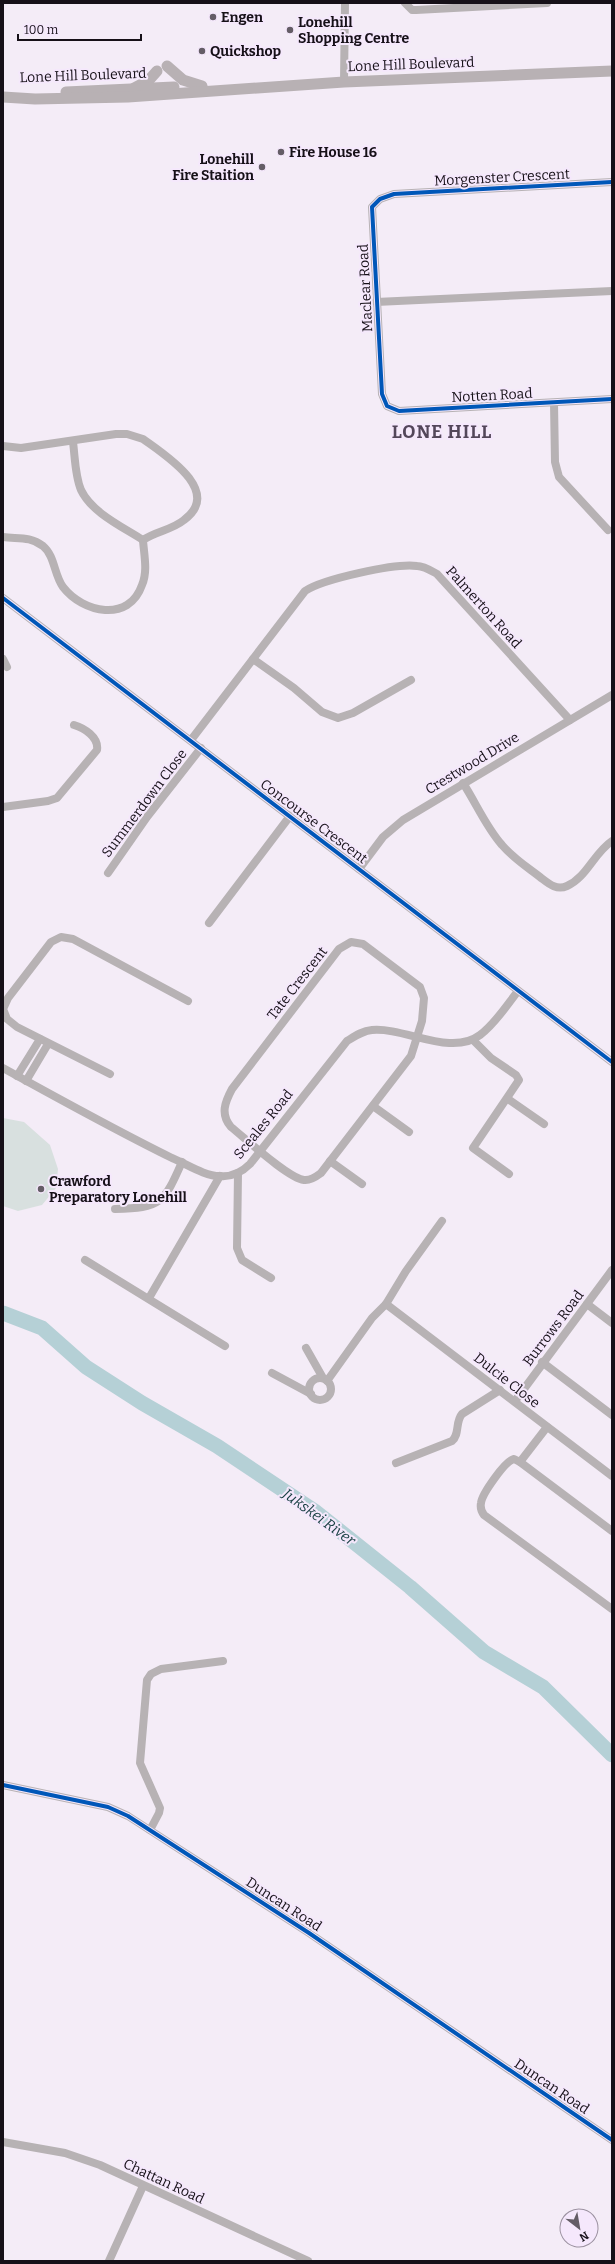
<svg xmlns="http://www.w3.org/2000/svg" width="615" height="2264" font-family="Bitter,serif">
	<rect width="100%" height="100%" fill="#f4ecf7"/>
	<polygon fill="#d8e0df" points="3,1118 24,1122 50,1145 58,1169 56,1188 42,1205 18,1211 3,1206"/>
	<g fill="none" stroke-linecap="round" stroke-linejoin="round">
		<polyline stroke="#b5d0d6" stroke-width="15" points="3,1313 42,1328 86,1367 142,1403 217,1446 316,1512 410,1587 484,1652 543,1687 612,1755"/>
		<g stroke="#b7b2b4" stroke-width="8">
			<polyline points="405,3 412,10 416,10 547,3"/>
			<polyline points="344,82 345,3"/>
			<polyline points="612,182 394,194 380,199 372,207 382,394 387,406 399,411 612,399"/>
			<polyline points="376,302 612,291"/>
			<polyline points="554,403 555,462 559,477 608,530"/>
			<path d="M 73,442 C 75,457 75,476 81,490 C 92,513 123,527 143,540"/>
			<path d="M 3,446 L 21,448 L 116,434 L 127,434 L 143,439 C 165,455 223,491 184,520 C 172,530 156,531 143,540 C 144,555 148,571 142,585 C 129,623 83,613 63,587 C 54,575 55,556 43,546 C 30,536 18,539 3,537"/>
			<polyline points="3,598 612,1062"/>
			<polyline points="3,659 7,667"/>
			<polyline points="253,659 294,688 322,712 338,718 353,713 411,680"/>
			<path d="M 191,740 L 305,591 C 323,579 395,563 417,566 C 424,566 430,570 437,574 L 570,720"/>
			<path d="M 463,783 C 476,803 486,827 502,845 C 513,858 527,867 540,877 C 548,883 556,891 567,886 C 587,877 594,853 612,841"/>
			<path d="M 3,807 L 48,801 L 57,798 L 97,750 C 99,737 84,728 74,725"/>
			<polyline points="359,869 383,837 403,820 612,695"/>
			<polyline points="108,873 147,817 201,748"/>
			<polyline points="209,923 290,816"/>
			<path d="M 351,942 L 363,944 L 420,987 L 424,998 L 422,1021 L 411,1056 L 321,1173 C 317,1176 311,1181 304,1180 C 288,1178 246,1139 231,1127 C 220,1114 225,1102 232,1089 L 339,949 Z"/>
			<polyline points="473,1040 491,1058 516,1075 519,1080 473,1148 509,1174"/>
			<path d="M 3,1068 C 59,1099 115,1130 172,1158 C 187,1164 204,1176 220,1176 C 232,1177 242,1172 250,1164 L 347,1041 C 355,1036 362,1031 372,1030 C 405,1027 451,1057 480,1035 C 495,1024 507,1005 518,991"/>
			<polyline points="110,1074 17,1027 7,1019 3,1009 8,998 51,942 61,937 73,939 188,1001"/>
			<polyline points="17,1076 40,1039"/>
			<polyline points="26,1081 48,1044"/>
			<polyline points="508,1099 544,1124"/>
			<polyline points="373,1106 409,1132"/>
			<polyline points="330,1161 362,1184"/>
			<polyline points="238,1173 237,1248 242,1260 271,1278"/>
			<path d="M 115,1209 C 161,1208 164,1203 182,1162"/>
			<polyline points="85,1260 225,1346"/>
			<polyline points="149,1298 220,1176"/>
			<polyline points="386,1304 612,1476"/>
			<polyline points="587,1304 612,1323"/>
			<polyline points="306,1348 323,1378"/>
			<polyline points="542,1362 612,1415"/>
			<polyline points="272,1373 311,1394"/>
			<circle cx="320" cy="1389" r="11"/>
			<polyline points="327,1381 372,1318 386,1304 406,1271 442,1221"/>
			<polyline points="515,1401 612,1270"/>
			<path d="M 547,1427 L 520,1462 L 514,1459 C 505,1461 482,1494 481,1503 C 480,1508 481,1511 484,1515 L 612,1609"/>
			<polyline points="520,1462 612,1531"/>
			<path d="M 396,1463 L 452,1441 C 460,1434 455,1422 462,1414 L 500,1390"/>
			<polyline points="3,1785 108,1807 128,1816 309,1933 612,2140"/>
			<polyline points="150,1830 159,1813 160,1808 140,1763 147,1680 151,1674 161,1669 223,1661"/>
			<polyline points="3,2142 65,2153 100,2165 308,2261"/>
			<polyline points="109,2261 143,2186"/>
		</g>
		<g stroke="#b8b1b4" stroke-width="11">
			<polyline points="167,66 183,80 202,86"/>
			<polyline points="134,88 149,80 157,71"/>
			<polyline points="66,92 174,87"/>
			<polyline points="3,97 35,99 128,97 344,82 612,71"/>
		</g>
		<g stroke="#f5e8fc" stroke-width="6">
			<g id="cycleway">
				<polyline points="612,182 394,194 380,199 372,207 382,394 387,406 399,411 612,399"/>
				<polyline points="3,598 612,1062"/>
				<polyline points="3,1785 108,1807 128,1816 309,1933 612,2140"/>
			</g>
		</g>
		<use href="#cycleway" stroke="#0057b8" stroke-width="4"/>
	</g>
	<g fill="#645d66" stroke="#f5e8fc" stroke-width="1.5">
		<circle cx="213" cy="17" r="4"/>
		<circle cx="290" cy="30" r="4"/>
		<circle cx="202" cy="51" r="4"/>
		<circle cx="281" cy="152" r="4"/>
		<circle cx="262" cy="167" r="4"/>
		<circle cx="41" cy="1189" r="4"/>
	</g>
	<g text-anchor="middle" stroke-width="4" stroke-linejoin="round" paint-order="stroke">
		<g font-size="14" font-weight="bold" fill="#161018" stroke="#f5e8fc" text-anchor="start">
			<text x="221" y="22">Engen</text>
			<text x="298" y="27">Lonehill<tspan x="298" dy="16">Shopping Centre</tspan></text>
			<text x="210" y="56">Quickshop</text>
			<text x="289" y="157">Fire House 16</text>
			<text x="254" y="164" text-anchor="end">Lonehill<tspan x="254" dy="16">Fire Staition</tspan></text>
			<text x="49" y="1186">Crawford<tspan x="49" dy="16">Preparatory Lonehill</tspan></text>
		</g>
		<g font-size="14" fill="#161018" stroke="#f5e8fc">
			<text transform="translate(411 64) rotate(-2)" y="5">Lone Hill Boulevard</text>
			<text transform="translate(83 75) rotate(-2)" y="5">Lone Hill Boulevard</text>
			<text transform="translate(502 177) rotate(-3)" y="5">Morgenster Crescent</text>
			<text transform="translate(365 288) rotate(-93)" y="5">Maclear Road</text>
			<text transform="translate(492 395) rotate(-3)" y="5">Notten Road</text>
			<text transform="translate(484 607) rotate(48)" y="5">Palmerton Road</text>
			<text transform="translate(472 763) rotate(-31)" y="5">Crestwood Drive</text>
			<text transform="translate(144 803) rotate(-53)" y="5">Summerdown Close</text>
			<text transform="translate(314 821) rotate(37)" y="5">Concourse Crescent</text>
			<text transform="translate(297 983) rotate(-52)" y="5">Tate Crescent</text>
			<text transform="translate(263 1124) rotate(-51)" y="5">Sceales Road</text>
			<text transform="translate(553 1328) rotate(-53)" y="5">Burrows Road</text>
			<text transform="translate(507 1380) rotate(38)" y="5">Dulcie Close</text>
			<text transform="translate(284 1904) rotate(33)" y="5">Duncan Road</text>
			<text transform="translate(552 2086) rotate(34)" y="5">Duncan Road</text>
			<text transform="translate(164 2181) rotate(25)" y="5">Chattan Road</text>
		</g>
		<g font-size="15" font-style="italic" fill="#173f42" stroke="#f5e8fc">
			<text transform="translate(319 1517) rotate(36)" y="5">Jukskei River</text>
		</g>
		<g font-size="18" font-weight="bold" letter-spacing="1" fill="#53465a" stroke="#f5e8fc">
			<text x="442" y="438">LONE HILL</text>
		</g>
	</g>
	<rect width="615" height="2264" fill="none" stroke="#161018" stroke-width="8"/>
	<g transform="translate(579 2228) rotate(149)"><circle r="19" fill="#f5e8fc" stroke="#9c92a1"/>
	<path d="M0-3L7 15L0 10L-7 15Z" fill="#645d66"/>
	<text y="-6" font-size="11" font-weight="bold" text-anchor="middle" fill="#161018">N</text>
	</g>
	<path d="M18 34v6h123v-6" fill="none" stroke="#161018" stroke-width="2"/>
	<text x="24" y="34" font-size="12" fill="#161018" stroke="#f5e8fc" stroke-width="3" paint-order="stroke">100 m</text>
</svg>
